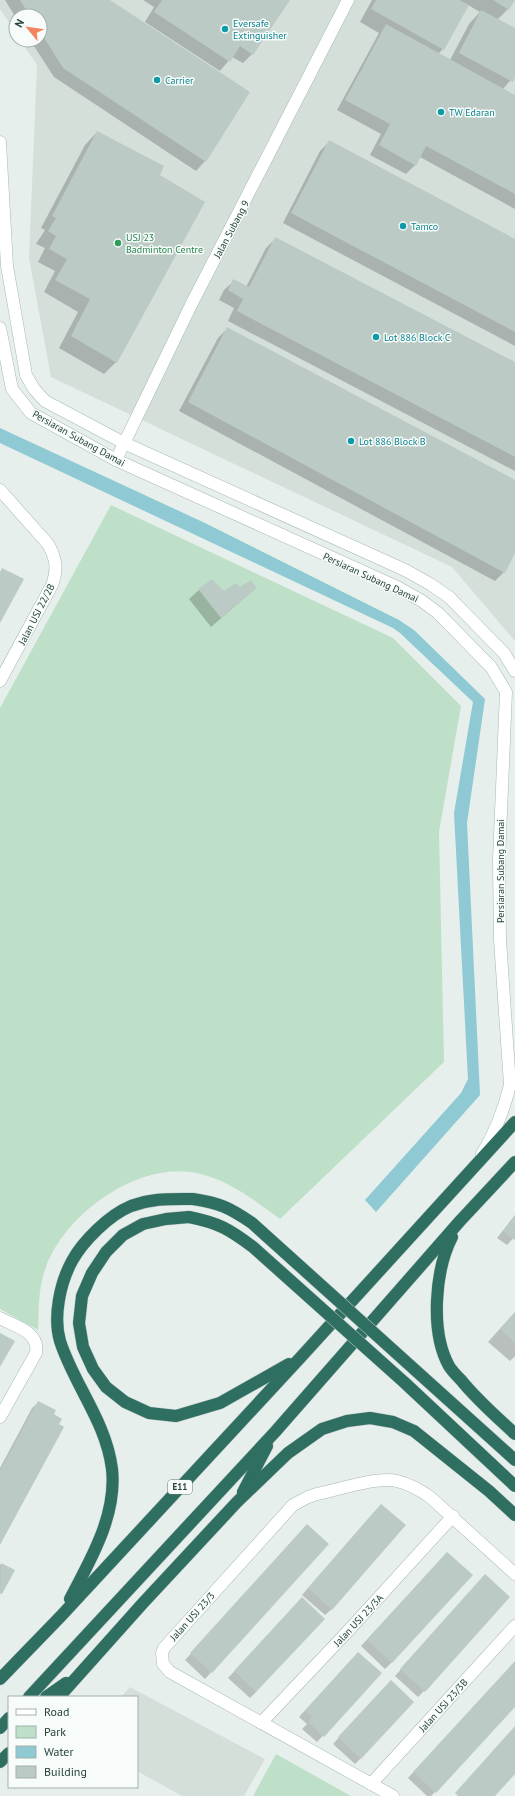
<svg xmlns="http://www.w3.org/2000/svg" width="515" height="1796" font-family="'PT Sans',sans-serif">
	<rect width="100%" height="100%" fill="#e6efeb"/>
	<g fill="#d4dfda">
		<polygon points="0,0 515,0 515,641 452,567 51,377 29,258 37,65 20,40 40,40 40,16 16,16 16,33 0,9"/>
		<polygon points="130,1687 265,1759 244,1796 182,1796 137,1771 137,1697 121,1697"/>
	</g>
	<g fill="#bfe0c8">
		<path d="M 111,505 L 393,638 L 461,706 L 439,832 L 444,1062 L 280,1219 C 255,1201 232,1182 201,1174 C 142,1158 66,1212 46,1267 C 38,1287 39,1309 38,1330 L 0,1309 L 0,708 Z"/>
		<polygon points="276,1754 351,1796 253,1796"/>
	</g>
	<polygon fill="#8ec9d4" points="0,428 205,523 399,620 414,630 485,699 467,823 480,1095 376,1212 365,1200 461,1093 468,1079 454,813 473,702 400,633 393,628 0,443"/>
	<g fill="#0003" fill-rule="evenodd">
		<polygon points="5,0 108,0 205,161 196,171 54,77 30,40 40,40 40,16 16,16 16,18"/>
		<polygon points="143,0 289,0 252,54 243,63 232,57 220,71 145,22 154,7"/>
		<path d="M 372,0 L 513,0 L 508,9 L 497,20 L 515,29 L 515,75 L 503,89 L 515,96 L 515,209 L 420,157 L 415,165 L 406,174 L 370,155 L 381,134 L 337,110 L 379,33 L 360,22 ZM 468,5 L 480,12 L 469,24 L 450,60 L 438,54 L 443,49 Z"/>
		<polygon points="97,132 158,176 116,362 104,374 59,348 78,312 44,292 55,271 38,262 45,248 36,244 45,230 41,228 85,145"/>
		<polygon points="329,142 515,240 515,346 283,223 320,151"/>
		<polygon points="276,238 515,363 515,471 228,321 234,308 219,300 224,290 234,281 246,287 266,248"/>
		<polygon points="227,329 515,481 515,551 504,572 495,581 179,411 218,338"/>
		<polygon points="256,588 211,627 189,599 199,590 224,592 240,589"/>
		<polygon points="515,1215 515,1236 507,1245 497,1238"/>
		<polygon points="515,1312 515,1356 510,1361 488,1342"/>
		<polygon points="39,1402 0,1543 0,1468 32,1408"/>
		<polygon points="375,1511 332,1609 325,1615 302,1595"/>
		<polygon points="301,1532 327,1544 205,1679 185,1660"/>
		<polygon points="441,1559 392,1662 385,1669 361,1646"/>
		<polygon points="1,1564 14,1571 0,1594 0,1565"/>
		<polygon points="479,1582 424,1691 418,1697 395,1676"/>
		<polygon points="296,1605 256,1692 250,1698 228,1678"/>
		<polygon points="352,1659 380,1673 317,1742 302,1729 307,1724 299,1717"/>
		<polygon points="515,1662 515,1705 435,1792 431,1796 427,1796 408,1778"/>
		<polygon points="385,1688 361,1758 355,1764 333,1744"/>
	</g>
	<g fill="#bbcac4">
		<polygon points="20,0 110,0 250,92 206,162 63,68 40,31 40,16 30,16"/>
		<polygon points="162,0 290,0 253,55 240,46 230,62 154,12"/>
		<polygon points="376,0 459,0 469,5 444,50 371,9"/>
		<polygon points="493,0 515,0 509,10"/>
		<polygon points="481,10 515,28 515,77 513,82 459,53"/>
		<polygon points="386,24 515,95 515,194 426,146 416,166 379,145 390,124 345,100"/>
		<polygon points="97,131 164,166 160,175 205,202 117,363 71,336 90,299 55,280 67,259 49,249 56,236 48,231 56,218 52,216"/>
		<polygon points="329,140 515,239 515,332 291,213"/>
		<polygon points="275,237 515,362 515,457 237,311 243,299 228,290 233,279 249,287"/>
		<polygon points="227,327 515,480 515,553 505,573 188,402"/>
		<polygon points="2,568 24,579 0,623 0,572"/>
		<polygon points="212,579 224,591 236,583 240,587 251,580 257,588 221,618 198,589"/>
		<polygon points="515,1215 515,1238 514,1240 503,1231"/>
		<polygon points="515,1313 515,1343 500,1329"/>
		<polygon points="0,1333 15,1341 0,1367"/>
		<polygon points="38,1401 56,1410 54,1414 62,1419 59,1424 64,1427 0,1545 0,1471"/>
		<polygon points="381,1504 406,1525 332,1610 308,1588"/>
		<polygon points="307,1524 329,1544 212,1673 190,1653"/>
		<polygon points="447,1552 473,1575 392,1663 367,1640"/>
		<polygon points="1,1563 15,1570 2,1594 0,1593"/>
		<polygon points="485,1574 510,1597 425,1692 400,1669"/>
		<polygon points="302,1597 325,1619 256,1692 234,1671"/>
		<polygon points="358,1652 382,1673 324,1737 308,1722 312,1717 305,1711"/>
		<polygon points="515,1661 515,1707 436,1793 413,1772"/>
		<polygon points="391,1680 414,1702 361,1759 338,1737"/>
		<polygon points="515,1726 515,1774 495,1796 458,1796 455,1793"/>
	</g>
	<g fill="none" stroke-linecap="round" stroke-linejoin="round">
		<g stroke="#a8b8b2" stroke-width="13">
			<g id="minor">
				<polyline points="0,142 7,266 26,375 34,389 45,401 124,443 405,570 430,584 449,597 504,653 515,671"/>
				<path d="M 0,328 L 12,389 L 31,413 L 116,460 L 397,587 L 422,601 L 438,613 L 491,667 L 506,692 L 499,860 L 500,940 L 510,1085 C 504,1109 495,1133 482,1154"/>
				<polyline points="116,460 192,303 348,0"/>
				<path d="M 0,490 L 48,544 C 56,558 58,569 52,585 L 0,681"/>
				<path d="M 0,1318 C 15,1326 40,1332 36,1353 L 0,1417"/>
				<polyline points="261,1723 349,1630 453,1516"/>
				<polyline points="371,1784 515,1626"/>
				<path d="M 393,1796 L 170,1672 L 163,1664 L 162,1653 L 164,1648 L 293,1505 L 308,1497 L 317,1494 C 337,1490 378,1476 397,1481 C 409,1484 420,1490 430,1497 L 515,1574"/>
			</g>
		</g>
		<g stroke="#c2cac8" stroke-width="13">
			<g id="highway">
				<polyline points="189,1217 166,1219 143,1224 123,1235 106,1252 92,1273 82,1296 79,1323 83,1347 93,1369 106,1387 125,1402 149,1413 176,1416 220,1403 289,1364"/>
				<path d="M 452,1237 C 435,1270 430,1332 449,1366 C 452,1371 457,1376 461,1380 C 477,1400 497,1417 515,1434"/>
				<polyline points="243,1492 267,1446"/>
				<path d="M 70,1599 C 91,1559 117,1515 112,1469 C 106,1421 74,1385 60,1341 C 53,1317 60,1283 72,1261 C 83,1241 109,1215 131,1206 C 154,1198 168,1199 193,1199"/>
				<polyline points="0,1679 61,1616 300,1358 515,1122"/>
				<polyline points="29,1697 275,1432 460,1221 515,1162"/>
				<polyline points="46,1697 66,1683"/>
				<polyline points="59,1697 143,1603 237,1502 288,1453 322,1429 347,1421 370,1418 393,1422 414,1431 489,1491 515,1515"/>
				<polyline points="0,1728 9,1718"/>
				<polyline points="0,1762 9,1753"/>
			</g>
		</g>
		<use href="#minor" stroke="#fff" stroke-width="12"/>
		<use href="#highway" stroke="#2f6f62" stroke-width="12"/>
		<g stroke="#c2cac8" stroke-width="13" stroke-linecap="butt">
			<g id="highway-bridge">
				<path d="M 193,1199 C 220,1203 230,1208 252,1223 L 515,1460"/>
				<path d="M 189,1217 C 219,1223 229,1229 253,1247 L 405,1383 L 515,1486"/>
			</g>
		</g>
		<use href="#highway-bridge" stroke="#2f6f62" stroke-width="12"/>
	</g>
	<g fill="#0f9aa8" stroke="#f7fbf9" stroke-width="1.5">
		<circle cx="225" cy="29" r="4"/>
		<circle cx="157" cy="80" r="4"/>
		<circle cx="441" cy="112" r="4"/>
		<circle cx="403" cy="226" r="4"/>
		<circle cx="376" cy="337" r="4"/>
		<circle cx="351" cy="441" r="4"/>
	</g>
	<circle fill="#2e9e5b" stroke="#f7fbf9" stroke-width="1.5" cx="118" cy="243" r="4"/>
	<g text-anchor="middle" stroke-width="3" stroke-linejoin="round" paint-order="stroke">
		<rect fill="#f7fbf9" stroke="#637a73" stroke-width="1" x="168" y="1480" width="24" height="14" rx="3"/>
		<g font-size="9" font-weight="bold" fill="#24423a">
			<text x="180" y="1490">E11</text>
		</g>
		<g font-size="10" fill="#0d838f" stroke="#f7fbf9" text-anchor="start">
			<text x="233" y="27">Eversafe<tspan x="233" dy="12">Extinguisher</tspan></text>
			<text x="165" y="84">Carrier</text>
			<text x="449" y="116">TW Edaran</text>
			<text x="411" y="230">Tamco</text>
			<text x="384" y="341">Lot 886 Block C</text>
			<text x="359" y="445">Lot 886 Block B</text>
		</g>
		<g font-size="10" fill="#24423a" stroke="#f7fbf9">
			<text transform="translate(231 229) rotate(-62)" y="4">Jalan Subang 9</text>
			<text transform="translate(79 438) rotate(29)" y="4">Persiaran Subang Damai</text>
			<text transform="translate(371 577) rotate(25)" y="4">Persiaran Subang Damai</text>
			<text transform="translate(36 614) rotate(-63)" y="4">Jalan USJ 22/2B</text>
			<text transform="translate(500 871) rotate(-90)" y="4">Persiaran Subang Damai</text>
			<text transform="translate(192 1616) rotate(-48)" y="4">Jalan USJ 23/3</text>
			<text transform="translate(358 1620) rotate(-47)" y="4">Jalan USJ 23/3A</text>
			<text transform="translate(443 1705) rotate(-48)" y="4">Jalan USJ 23/3B</text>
		</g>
		<g font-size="10" fill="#27864d" stroke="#f7fbf9" text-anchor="start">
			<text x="126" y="241">USJ 23<tspan x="126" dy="12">Badminton Centre</tspan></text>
		</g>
	</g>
	<rect x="8" y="1696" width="130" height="92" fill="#f7fbf9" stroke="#a3b1ad"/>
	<rect x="16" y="1709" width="20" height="6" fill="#ffffff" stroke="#a3b1ad"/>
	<text x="44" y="1716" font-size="12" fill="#24423a">Road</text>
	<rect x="16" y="1726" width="20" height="12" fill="#bfe0c8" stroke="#a3b1ad"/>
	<text x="44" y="1736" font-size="12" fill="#24423a">Park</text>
	<rect x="16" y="1746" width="20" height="12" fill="#8ec9d4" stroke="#a3b1ad"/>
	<text x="44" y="1756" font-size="12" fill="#24423a">Water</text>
	<rect x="16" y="1766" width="20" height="12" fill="#bbcac4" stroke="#a3b1ad"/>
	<text x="44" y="1776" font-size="12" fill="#24423a">Building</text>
	<g transform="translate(28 28) rotate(299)"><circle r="19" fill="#f7fbf9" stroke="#a3b1ad"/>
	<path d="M0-3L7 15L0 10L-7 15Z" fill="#f4845f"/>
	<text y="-6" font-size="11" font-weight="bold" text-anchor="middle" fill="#24423a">N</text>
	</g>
</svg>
